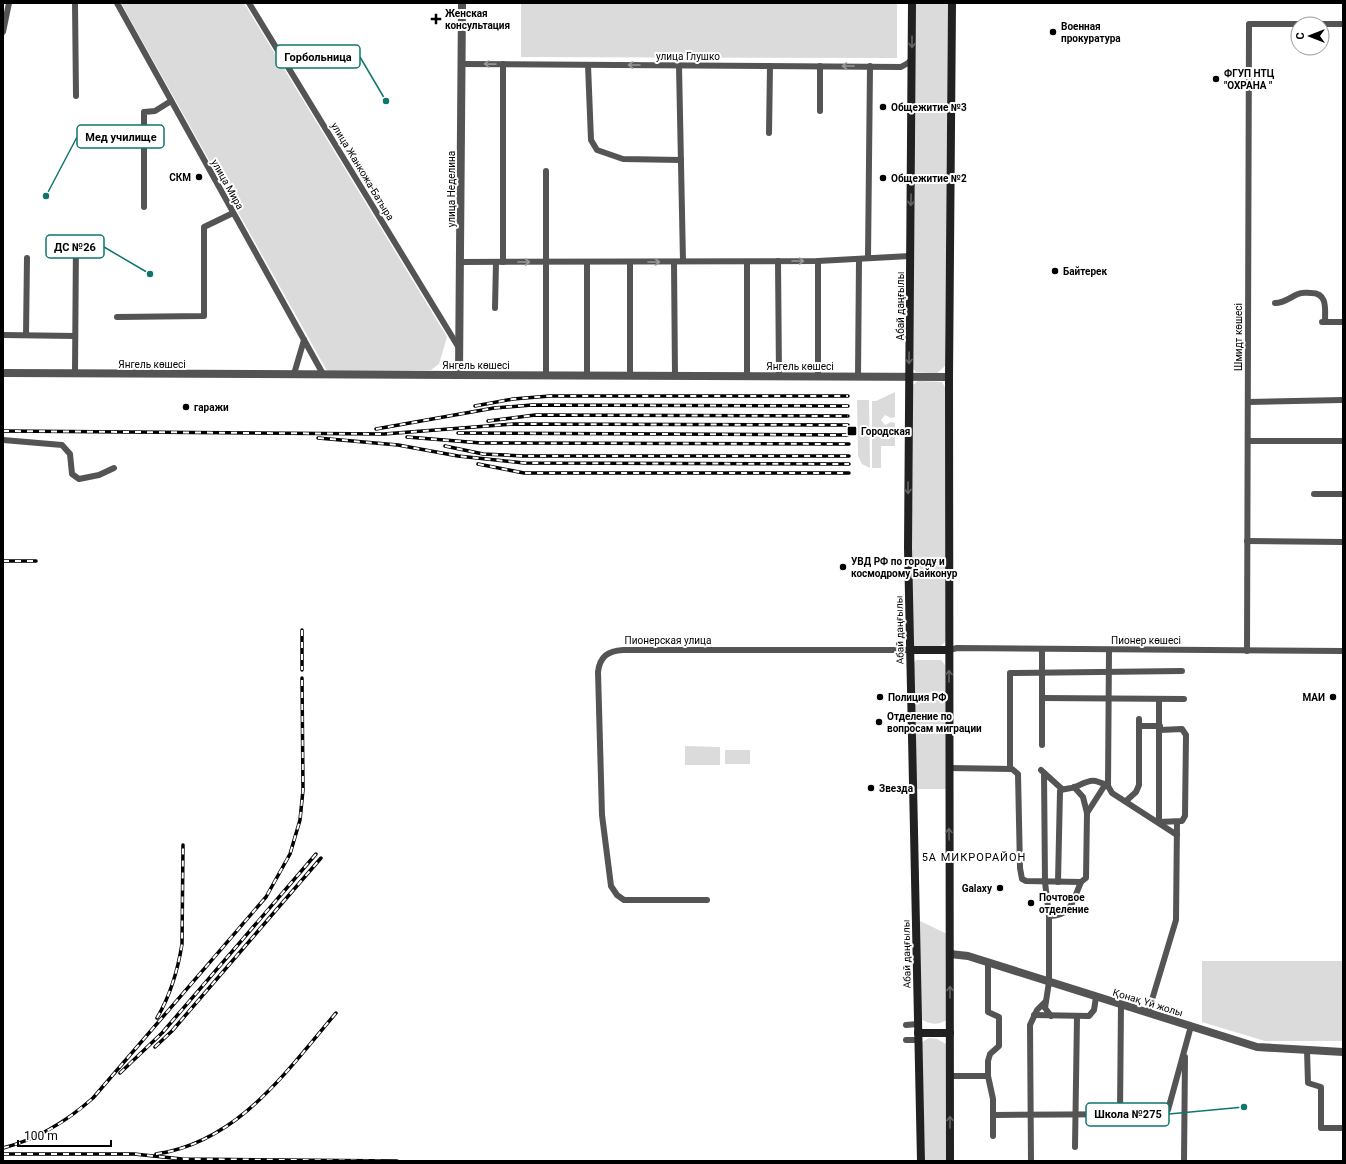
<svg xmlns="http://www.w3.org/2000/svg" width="1346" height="1164" font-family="Roboto,sans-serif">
	<rect width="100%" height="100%" fill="#fff"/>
	<g fill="#dbdbdb">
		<polygon points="121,3 244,3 447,337 439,364 431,370 329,371 326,369"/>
		<polygon points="521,3 897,3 897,58 521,57"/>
		<polygon points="915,3 948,3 945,366 937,373 916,372 912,368"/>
		<polygon points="918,381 942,382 946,389 946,641 940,647 915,647 913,645 911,639 913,385"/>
		<polygon points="895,392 895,417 891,418 885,415 881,420 885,425 891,422 895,423 895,446 881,446 881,468 872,468 872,401 876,401"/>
		<polygon points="857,400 869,400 870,468 862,464 858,456"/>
		<polygon points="916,660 941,660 945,665 946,789 914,789 913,664"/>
		<polygon points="685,746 720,747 720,765 685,765"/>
		<rect x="725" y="750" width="25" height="14"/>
		<path d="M 918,920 L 947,934 L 947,1020 C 938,1025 930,1025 921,1019 Z"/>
		<polygon points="1202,961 1343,961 1343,1041 1265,1041 1202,1022"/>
		<polygon points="929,1038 937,1039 946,1044 946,1161 925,1161 922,1042"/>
	</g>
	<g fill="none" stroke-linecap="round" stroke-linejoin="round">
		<g stroke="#545454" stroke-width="6">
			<polyline points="75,3 76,96"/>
			<polyline points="117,3 323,374"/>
			<polyline points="249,3 459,348"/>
			<polyline points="1322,24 1343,24"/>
			<polyline points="3,32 9,3"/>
			<polyline points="462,64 901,67 908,63 912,59"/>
			<polyline points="588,65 591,140 597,150 623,159 681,160"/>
			<polyline points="679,66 683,261"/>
			<polyline points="820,66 820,111"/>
			<polyline points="769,133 770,66"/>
			<polyline points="144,207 144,112 155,111 171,101"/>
			<polyline points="868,258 870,66"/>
			<polyline points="778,261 779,376"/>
			<polyline points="818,261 818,376"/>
			<polyline points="460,262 818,261 910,256"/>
			<polyline points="503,262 503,64"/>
			<polyline points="674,262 675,376"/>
			<polyline points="747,262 747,376"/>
			<path d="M 1275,303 C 1285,303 1290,297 1298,294 C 1302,292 1306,293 1311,293 C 1328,293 1325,309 1325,322"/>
			<polyline points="495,308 496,262"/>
			<polyline points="117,317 204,316 204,227 233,213"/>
			<polyline points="1322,322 1343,322"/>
			<polyline points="3,335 75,336"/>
			<polyline points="26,335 27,258"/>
			<polyline points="75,373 76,240"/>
			<polyline points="294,374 304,340"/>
			<polyline points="546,375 546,171"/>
			<polyline points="587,375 587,262"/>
			<polyline points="630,375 630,262"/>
			<polyline points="858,376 859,260"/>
			<polyline points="1248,402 1343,400"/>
			<polyline points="3,440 62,445 70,454 72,474 79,479 99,475 114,468"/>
			<polyline points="1248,441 1343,441"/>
			<polyline points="1314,494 1343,494"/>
			<polyline points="1247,541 1343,542"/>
			<polyline points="1042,649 1042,745"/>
			<polyline points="949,650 957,648 1343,651"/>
			<polyline points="1109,650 1108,786 1112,793 1177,835"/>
			<polyline points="1247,651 1249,24 1298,24"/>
			<polyline points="1042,698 1184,699"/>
			<polyline points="1159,699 1159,822 1182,821 1185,816 1186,735 1182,729 1160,730"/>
			<polyline points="1139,726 1160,726"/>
			<polyline points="949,768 1012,769 1018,774 1020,868 1022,879 1026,881 1081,882 1086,878 1087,813 1083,797 1074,787"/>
			<polyline points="1010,769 1010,673 1182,671"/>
			<polyline points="1041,770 1062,789"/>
			<polyline points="1044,773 1045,882 1049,916 1049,982 1045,1008 1051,1016"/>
			<polyline points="1126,801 1136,792 1139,785 1139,719"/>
			<polyline points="1087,813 1105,785"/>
			<path d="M 1058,882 L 1060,791 C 1064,788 1070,789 1075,787 C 1091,780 1092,778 1108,786"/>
			<path d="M 707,900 L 624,900 L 617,895 L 611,886 L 602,815 L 598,672 C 600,656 608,651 623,650 L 910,650"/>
			<path d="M 1049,916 C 1072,916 1073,900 1081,882"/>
			<polyline points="988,963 988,1012 999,1017 999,1046 990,1054 988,1061 988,1076 993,1099 993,1136"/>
			<polyline points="1148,1013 1176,920 1177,822"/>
			<polyline points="1034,1015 1089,1016 1094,1010 1096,997"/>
			<polyline points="906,1025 918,1024"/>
			<polyline points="906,1040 918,1040"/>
			<polyline points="1307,1050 1308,1083 1321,1087 1321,1128 1343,1128"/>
			<polyline points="950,1076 988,1076"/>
			<polyline points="1120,1113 1121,1004"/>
			<polyline points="993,1115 1161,1114 1168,1110 1191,1026"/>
			<polyline points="1075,1147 1077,1017"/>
			<polyline points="1031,1161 1030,1025 1037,1010 1046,1001"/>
			<polyline points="1184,1161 1185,1057"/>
		</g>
		<g stroke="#545454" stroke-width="8">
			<polyline points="3,373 949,377"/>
			<polyline points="459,375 462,3"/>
			<polyline points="950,954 968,956 1257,1047 1343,1052"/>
		</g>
		<g stroke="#212121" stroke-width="8">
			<polyline points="912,3 908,548 921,1161"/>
			<polyline points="910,650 949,650"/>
			<polyline points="918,1033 950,1033"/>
			<polyline points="950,1161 949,377 952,3"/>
		</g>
		<g stroke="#000" stroke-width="3.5">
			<g id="rail">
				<polyline points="475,406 513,399 550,396 848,396"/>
				<polyline points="488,421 535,415 848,416"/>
				<polyline points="376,429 494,408 532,405 848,406"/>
				<polyline points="3,431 384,434 514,424 848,425"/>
				<polyline points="458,433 848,435"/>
				<polyline points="407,437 481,443 849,444"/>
				<polyline points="318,438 398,445 458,456 524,463 849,464"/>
				<polyline points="445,446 483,454 523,456 849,456"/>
				<polyline points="478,464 524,473 849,473"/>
				<polyline points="3,561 36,561"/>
				<polyline points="302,630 302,670"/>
				<path d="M 157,1018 C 170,996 178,969 182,944 L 183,845"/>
				<polyline points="155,1047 172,1031 321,858"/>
				<polyline points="120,1073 162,1033 316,854"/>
				<path d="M 3,1148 C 38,1139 66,1122 93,1098 L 266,897 L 290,854 L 300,820 L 303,790 L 302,678"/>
				<polyline points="3,1154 134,1154 182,1159 397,1161"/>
				<path d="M 156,1154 C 238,1142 286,1072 336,1013"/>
			</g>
		</g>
		<use href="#rail" stroke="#fff" stroke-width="2" stroke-dasharray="6" stroke-linecap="butt"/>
	</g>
	<defs><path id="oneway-shaft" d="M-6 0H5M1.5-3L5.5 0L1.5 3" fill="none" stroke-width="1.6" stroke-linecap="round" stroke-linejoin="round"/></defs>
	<g stroke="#646464">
		<use href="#oneway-shaft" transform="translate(912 42) rotate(90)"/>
		<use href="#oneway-shaft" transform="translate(911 200) rotate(91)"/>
		<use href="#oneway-shaft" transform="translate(909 358) rotate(90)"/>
		<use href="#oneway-shaft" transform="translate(908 488) rotate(90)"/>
		<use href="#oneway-shaft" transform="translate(949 676) rotate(-90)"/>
		<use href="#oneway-shaft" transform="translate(949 834) rotate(-91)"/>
		<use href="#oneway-shaft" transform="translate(950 992) rotate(-90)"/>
		<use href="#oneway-shaft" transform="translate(950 1122) rotate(-90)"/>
	</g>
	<g stroke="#989898">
		<use href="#oneway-shaft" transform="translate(490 64) rotate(-179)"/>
		<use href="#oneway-shaft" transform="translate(634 65) rotate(-180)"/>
		<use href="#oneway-shaft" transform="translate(848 66) rotate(180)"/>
		<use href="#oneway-shaft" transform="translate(798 261)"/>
		<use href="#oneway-shaft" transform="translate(524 262)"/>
		<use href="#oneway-shaft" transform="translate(654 262)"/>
	</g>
	<g fill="#000" stroke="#fff" stroke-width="1.5">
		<path d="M434 13h4v4h4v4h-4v4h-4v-4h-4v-4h4z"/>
		<circle cx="1053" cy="32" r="4"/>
		<circle cx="1216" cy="79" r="4"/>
		<circle cx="883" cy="107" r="4"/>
		<circle cx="199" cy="177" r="4"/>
		<circle cx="883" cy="178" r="4"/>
		<circle cx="1055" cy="271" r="4"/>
		<circle cx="186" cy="407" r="4"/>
		<rect x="847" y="426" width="10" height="10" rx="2"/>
		<circle cx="843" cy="567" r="4"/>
		<circle cx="880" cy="697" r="4"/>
		<circle cx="1333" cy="697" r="4"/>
		<circle cx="879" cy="722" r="4"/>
		<circle cx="871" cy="788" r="4"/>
		<circle cx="1000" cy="888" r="4"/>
		<circle cx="1031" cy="903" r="4"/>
	</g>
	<g text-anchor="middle" stroke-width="4" stroke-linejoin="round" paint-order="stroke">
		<g font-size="10" font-weight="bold" fill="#000" stroke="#fff" text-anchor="start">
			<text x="445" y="17">Женская<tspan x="445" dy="12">консультация</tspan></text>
			<text x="1061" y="30">Военная<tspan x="1061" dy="12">прокуратура</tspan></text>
			<text x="1224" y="77">ФГУП НТЦ<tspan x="1224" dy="12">"ОХРАНА "</tspan></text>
			<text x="891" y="111">Общежитие №3</text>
			<text x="191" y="181" text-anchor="end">СКМ</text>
			<text x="891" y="182">Общежитие №2</text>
			<text x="1063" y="275">Байтерек</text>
			<text x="194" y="411">гаражи</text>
			<text x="861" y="435">Городская</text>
			<text x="851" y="565">УВД РФ по городу и<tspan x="851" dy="12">космодрому Байконур</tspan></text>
			<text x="888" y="701">Полиция РФ</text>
			<text x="1325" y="701" text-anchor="end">МАИ</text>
			<text x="887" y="720">Отделение по<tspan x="887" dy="12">вопросам миграции</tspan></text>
			<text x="879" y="792">Звезда</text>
			<text x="992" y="892" text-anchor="end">Galaxy</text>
			<text x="1039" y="901">Почтовое<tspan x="1039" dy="12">отделение</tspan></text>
		</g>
		<g font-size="10" fill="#000" stroke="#fff">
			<text x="688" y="60">улица Глушко</text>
			<text transform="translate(363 171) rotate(59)" y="4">улица Жанкожа-Батыра</text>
			<text transform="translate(228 184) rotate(61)" y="4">улица Мира</text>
			<text transform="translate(451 189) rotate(-90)" y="4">улица Неделина</text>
			<text transform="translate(900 306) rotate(-90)" y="4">Абай даңғылы</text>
			<text transform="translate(1238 337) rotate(-90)" y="4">Шмидт көшесі</text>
			<text x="152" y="368">Янгель көшесі</text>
			<text x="476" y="369">Янгель көшесі</text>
			<text x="800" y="370">Янгель көшесі</text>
			<text transform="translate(899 630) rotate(-91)" y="4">Абай даңғылы</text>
			<text x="668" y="644">Пионерская улица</text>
			<text x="1146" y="644">Пионер көшесі</text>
			<text transform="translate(906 954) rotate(-91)" y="4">Абай даңғылы</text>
			<text transform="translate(1148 1002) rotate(17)" y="4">Қонақ Үй жолы</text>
		</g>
		<g font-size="11" letter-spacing="1" fill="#000" stroke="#fff">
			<text x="974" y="861">5А МИКРОРАЙОН</text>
		</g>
	</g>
	<path fill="none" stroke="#0f766e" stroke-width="1.5" d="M386 101L360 57M46 196L77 137M150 274L104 247M1244 1107L1169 1114"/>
	<g fill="#0f766e" stroke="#fff" stroke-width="1.5">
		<circle cx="386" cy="101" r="4"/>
		<circle cx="46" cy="196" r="4"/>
		<circle cx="150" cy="274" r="4"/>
		<circle cx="1244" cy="1107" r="4"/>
	</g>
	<g fill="#fff" stroke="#0f766e" stroke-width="1.5">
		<rect x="276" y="45" width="84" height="23" rx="4"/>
		<rect x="77" y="125" width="87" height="23" rx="4"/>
		<rect x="46" y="235" width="58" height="23" rx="4"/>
		<rect x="1086" y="1103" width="83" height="23" rx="4"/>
	</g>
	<g font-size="11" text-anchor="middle" font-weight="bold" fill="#000">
		<text x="318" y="61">Горбольница</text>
		<text x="121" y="141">Мед училище</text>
		<text x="75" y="251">ДС №26</text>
		<text x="1128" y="1118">Школа №275</text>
	</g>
	<rect width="1346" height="1164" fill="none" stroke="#000000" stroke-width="8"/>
	<g transform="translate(1310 36) rotate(270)"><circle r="19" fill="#ffffff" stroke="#999999"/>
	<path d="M0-3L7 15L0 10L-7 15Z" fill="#000000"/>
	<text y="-6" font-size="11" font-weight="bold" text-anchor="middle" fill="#000000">С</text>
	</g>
	<path d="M18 1140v6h93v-6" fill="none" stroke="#000000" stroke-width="2"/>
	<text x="24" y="1140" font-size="12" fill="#000000" stroke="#ffffff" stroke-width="3" paint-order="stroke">100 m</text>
</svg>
